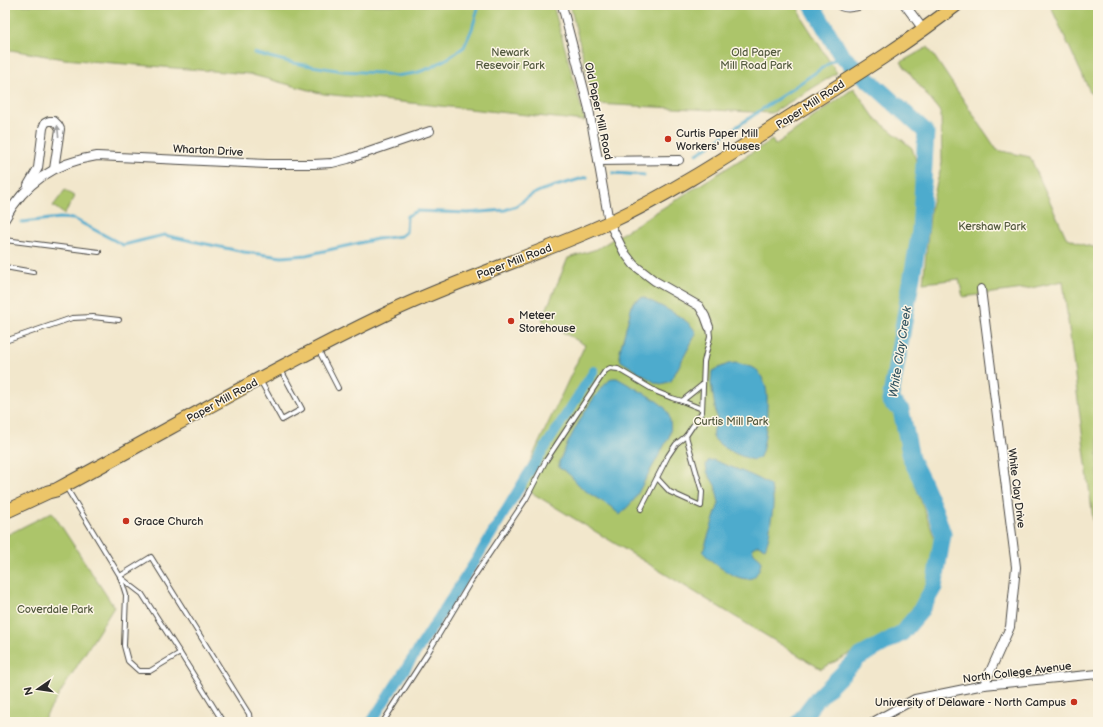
<svg xmlns="http://www.w3.org/2000/svg" width="1103" height="727" font-family="'Balsamiq Sans',sans-serif">
	<rect width="100%" height="100%" fill="#fcf5e5"/>
	<filter id="ink" filterUnits="userSpaceOnUse"><feTurbulence type="fractalNoise" baseFrequency=".025" numOctaves="2"/><feDisplacementMap in="SourceGraphic" scale="8" xChannelSelector="R" yChannelSelector="G"/><feConvolveMatrix kernelMatrix="1 2 1 2 8 2 1 2 1" color-interpolation-filters="sRGB"/></filter>
	<filter id="wash" filterUnits="userSpaceOnUse"><feTurbulence type="fractalNoise" baseFrequency=".012" numOctaves="4" result="noise"/><feDisplacementMap in="SourceGraphic" scale="16" xChannelSelector="R" yChannelSelector="G"/><feGaussianBlur stdDeviation="0.9" result="paint"/><feColorMatrix in="noise" values="0 0 0 0 0 0 0 0 0 0 0 0 0 0 0 0 0 1.4 0 .05"/><feComposite in="paint" operator="in"/></filter>
	<g filter="url(#wash)">
		<rect width="100%" height="100%" fill="#f2e7cc"/>
		<g fill="#acc56b" stroke="#6c784b">
			<polygon points="5,5 553,5 585,121 324,94 249,74 64,59 5,49"/>
			<polygon points="570,5 797,5 802,18 837,73 772,113 595,104"/>
			<polygon points="1050,5 1098,5 1098,90 1091,94"/>
			<polygon points="928,47 997,150 1030,157 1066,237 1084,245 1098,248 1098,517 1094,527 1063,281 1031,288 963,297 959,279 923,283 931,206 942,163 941,113 901,62"/>
			<polygon points="854,88 874,117 912,148 925,189 901,323 897,355 895,393 896,425 905,457 935,539 930,585 897,629 821,669 519,485 585,345 542,320 568,258 597,249 772,140 775,145"/>
			<polygon points="65,190 75,197 64,214 53,206"/>
			<polygon points="52,512 114,607 42,722 5,722 5,536"/>
		</g>
		<g fill="#4eabcd" stroke="#3c6b7c">
			<path d="M 643,297 C 655,304 693,319 696,334 L 671,381 L 662,384 L 656,383 L 621,361 L 619,354 L 633,302 Z"/>
			<path d="M 735,363 C 740,364 755,367 758,371 C 761,375 765,383 766,388 C 769,398 766,451 759,458 C 757,459 755,459 753,460 C 739,456 720,448 712,436 L 717,420 L 711,383 L 712,371 L 728,364 Z"/>
			<path d="M 612,378 L 617,378 C 630,386 651,396 662,405 C 671,412 672,428 669,437 L 634,500 L 620,515 C 615,511 611,506 605,503 C 598,499 589,494 582,488 C 573,480 571,473 559,468 L 559,462 C 570,437 591,395 612,378 Z"/>
			<path d="M 713,460 C 723,464 765,479 770,486 C 775,495 773,511 771,520 C 770,529 769,540 765,548 L 758,545 L 752,548 L 754,553 L 761,559 C 761,565 760,568 757,573 C 748,591 711,563 703,552 L 719,503 L 715,485 L 707,472 L 706,465 L 708,461 Z"/>
		</g>
		<g fill="none" stroke-linecap="round" stroke-linejoin="round">
			<g stroke="#4eabcd" stroke-width="3">
				<polyline points="254,53 293,63 343,71 380,73 395,76 416,73 430,68 450,57 464,47 472,29 479,5"/>
				<polyline points="697,154 841,55"/>
				<polyline points="613,173 644,175"/>
				<polyline points="22,222 60,218 74,219 123,245 164,235 244,252 282,257 306,255 377,239 401,236 406,232 407,216 417,211 468,213 505,210 516,206 531,195 542,190 587,177"/>
			</g>
			<polyline stroke="#4eabcd" stroke-width="10" points="371,722 474,563 526,477 594,371"/>
			<polyline stroke="#4eabcd" stroke-width="17" points="799,722 815,701 859,657 902,633 919,613 934,587 943,534 935,511 923,483 911,459 907,438 901,410 890,401 920,231 926,132 841,55 812,5"/>
		</g>
	</g>
	<g filter="url(#ink)">
		<g fill="none" stroke-linecap="round" stroke-linejoin="round">
			<g stroke="#494743" stroke-width="6">
				<g id="lane">
					<path d="M 836,5 C 844,13 857,9 867,5"/>
					<polyline points="5,240 99,252"/>
					<polyline points="5,267 33,272"/>
					<polyline points="5,341 72,318 93,317 119,320"/>
					<polyline points="319,351 338,388"/>
					<polyline points="260,380 282,420 302,409 281,370"/>
					<polyline points="702,409 682,401 702,385"/>
					<polyline points="657,478 670,492 701,506 702,492 686,436"/>
					<polyline points="66,487 120,576 126,595 124,646 128,661 139,671 150,671 180,653 223,722"/>
					<polyline points="641,509 668,456 676,444 686,436 702,412 704,362 710,337 709,327"/>
					<polyline points="120,576 151,557 249,714 250,722"/>
					<polyline points="120,577 142,594 180,653"/>
					<polyline points="383,722 429,651 471,581 526,499 545,462 605,371 610,368 618,369 657,392 672,398 682,401"/>
				</g>
			</g>
			<g stroke="#494743" stroke-width="10">
				<g id="street">
					<polyline points="562,5 589,109 609,222 624,252 634,265 655,281 699,306 705,316 709,327"/>
					<polyline points="905,5 923,29"/>
					<polyline points="598,161 679,160"/>
					<polyline points="28,185 38,168 43,128 45,123 49,121 54,121 58,125 60,129 54,169"/>
					<path d="M 5,219 C 25,182 57,162 97,156 L 267,164 L 313,164 L 332,163 L 348,159 L 430,131"/>
					<polyline points="981,289 1016,567 1010,627 984,685"/>
					<polyline points="873,722 915,699 984,685 1098,674"/>
				</g>
			</g>
			<g stroke="#494743" stroke-width="15">
				<path id="primary" d="M 5,512 L 48,492 L 56,490 C 167,431 275,367 388,313 C 461,278 539,255 612,221 C 676,191 734,152 794,114 C 849,79 905,45 956,5"/>
			</g>
			<use href="#lane" stroke="#fff" stroke-width="4"/>
			<use href="#street" stroke="#fff" stroke-width="8"/>
			<use href="#primary" stroke="#ecc569" stroke-width="13"/>
		</g>
		<defs><path id="oneway-solid" d="M-6-.8H1V-3.2L6.5 0L1 3.2V.8H-6Z"/></defs>
		<use fill="#a0a0a0" href="#oneway-solid" transform="translate(58 131) rotate(-96)"/>
	</g>
	<g fill="#c8321e" stroke="#fcf5e5" stroke-width="1.5">
		<circle cx="668" cy="139" r="4"/>
		<circle cx="511" cy="321" r="4"/>
		<circle cx="126" cy="521" r="4"/>
		<circle cx="1074" cy="702" r="4"/>
	</g>
	<g text-anchor="middle" stroke-width="3" stroke-linejoin="round" paint-order="stroke">
		<g font-size="11" fill="#52593e" stroke="#fcf5e5">
			<text x="510" y="56">Newark<tspan x="510" dy="13">Resevoir Park</tspan></text>
			<text x="756" y="56">Old Paper<tspan x="756" dy="13">Mill Road Park</tspan></text>
			<text x="992" y="230">Kershaw Park</text>
			<text x="731" y="425">Curtis Mill Park</text>
			<text x="55" y="613">Coverdale Park</text>
		</g>
		<g font-size="11" fill="#2b2b2b" stroke="#fcf5e5">
			<text transform="translate(810 104) rotate(-33)" y="4">Paper Mill Road</text>
			<text transform="translate(599 111) rotate(78)" y="4">Old Paper Mill Road</text>
			<text transform="translate(208 150) rotate(3)" y="4">Wharton Drive</text>
			<text transform="translate(514 261) rotate(-21)" y="4">Paper Mill Road</text>
			<text transform="translate(222 400) rotate(-29)" y="4">Paper Mill Road</text>
			<text transform="translate(1017 488) rotate(83)" y="4">White Clay Drive</text>
			<text transform="translate(1017 672) rotate(-7)" y="4">North College Avenue</text>
		</g>
		<g font-size="11" fill="#2b2b2b" stroke="#fcf5e5" text-anchor="start">
			<text x="676" y="137">Curtis Paper Mill<tspan x="676" dy="13">Workers' Houses</tspan></text>
			<text x="519" y="319">Meteer<tspan x="519" dy="13">Storehouse</tspan></text>
			<text x="134" y="525">Grace Church</text>
			<text x="1066" y="706" text-anchor="end">University of Delaware - North Campus</text>
		</g>
		<g font-size="12" font-style="italic" fill="#375864" stroke="#fcf5e5">
			<text transform="translate(900 352) rotate(-81)" y="4">White Clay Creek</text>
		</g>
	</g>
	<rect width="1103" height="727" fill="none" stroke="#fcf5e5" stroke-width="20"/>
	<g transform="translate(38 689) rotate(257)" stroke="#fcf5e5" stroke-width="3" paint-order="stroke">
	<path d="M0-3L7 15L0 10L-7 15Z" fill="#2b2b2b"/>
	<text y="-6" font-size="11" font-weight="bold" text-anchor="middle" fill="#2b2b2b">N</text>
	</g>
</svg>
